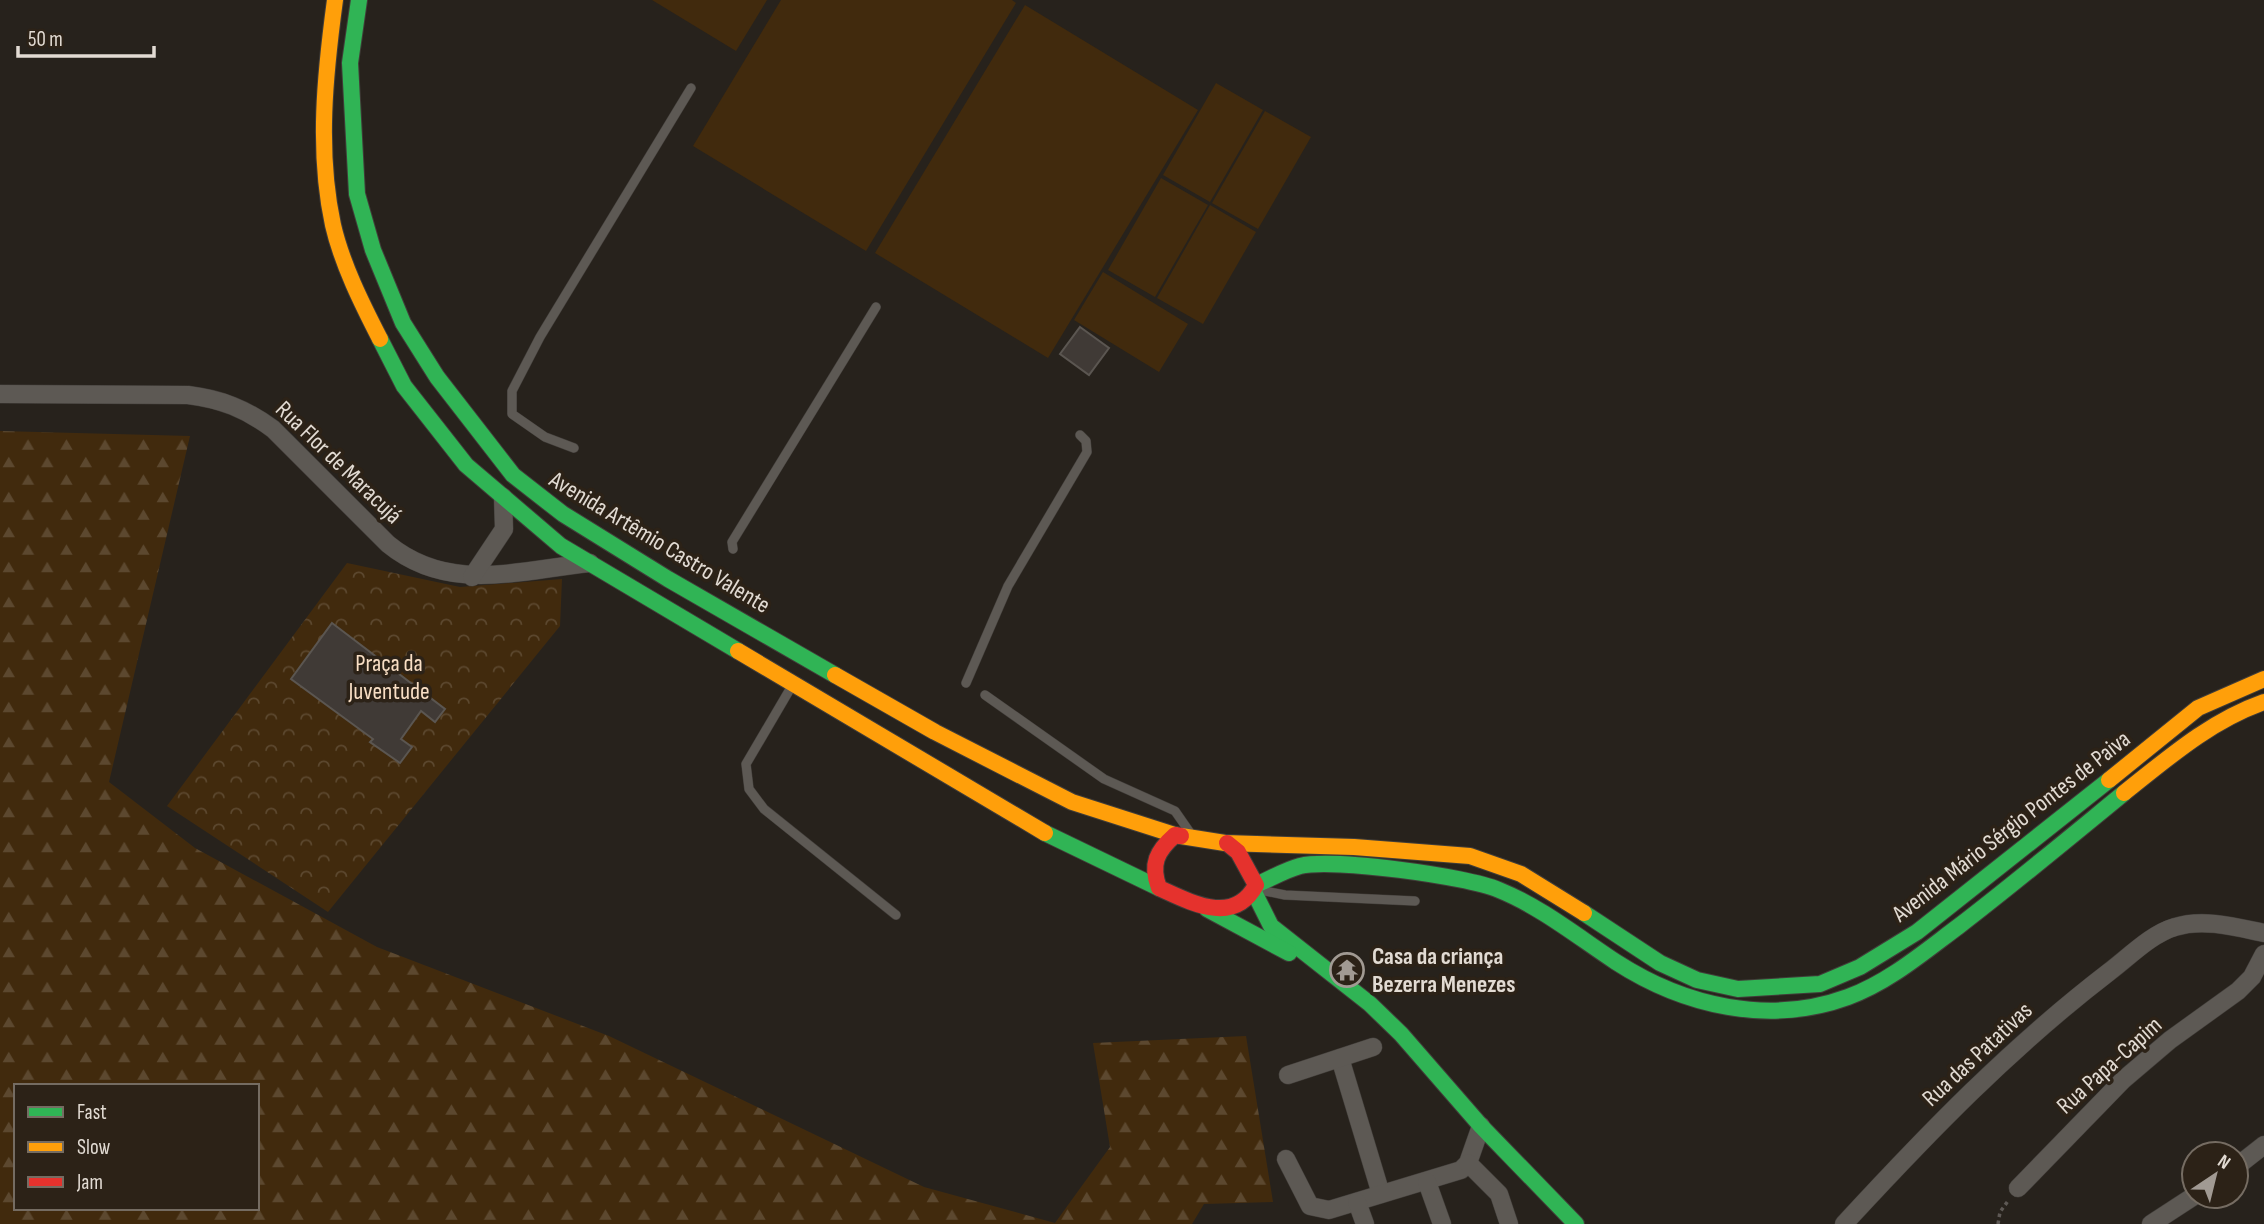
<svg xmlns="http://www.w3.org/2000/svg" width="2264" height="1224" font-family="'Sofia Sans Condensed',sans-serif">
	<defs>
		<pattern id="forest-firs" width="22" height="20" patternUnits="userSpaceOnUse" patternTransform="scale(1.75)"><rect width="22" height="20" fill="#412a0d"/><path d="M5 1l3.5 6h-7zM16 11l3.5 6h-7z" fill="#5c482f"/></pattern>
		<pattern id="park-crowns" width="20" height="18" patternUnits="userSpaceOnUse" patternTransform="scale(1.75)"><rect width="20" height="18" fill="#412a0d"/><path d="M2 6a3 3 0 1 1 6 0M12 15a3 3 0 1 1 6 0" fill="none" stroke="#5c482f"/></pattern>
	</defs>
	<rect width="100%" height="100%" fill="#27221c"/>
	<g fill="#412a0d">
		<polygon points="652,0 767,0 736,51"/>
		<polygon points="781,0 1012,0 1016,3 866,251 693,146"/>
		<polygon points="1025,5 1198,110 1048,358 875,253"/>
		<polygon points="1216,83 1263,110 1210,202 1163,175"/>
		<polygon points="1265,111 1311,137 1258,229 1212,203"/>
		<polygon points="1161,178 1208,205 1155,297 1108,270"/>
		<polygon points="1210,205 1256,232 1203,324 1157,298"/>
		<polygon points="1103,272 1188,324 1159,372 1074,320"/>
	</g>
	<path fill="url(#forest-firs)" fill-rule="evenodd" d="M 0,431 L 190,436 L 109,782 L 195,848 L 377,947 L 609,1036 L 924,1187 L 1055,1223 L 1110,1147 L 1093,1043 L 1246,1036 L 1273,1202 L 1204,1204 L 1192,1224 L 0,1224 ZM 16,1086 L 257,1086 L 257,1208 L 16,1208 Z"/>
	<polygon fill="url(#park-crowns)" points="347,563 460,587 562,579 560,626 328,912 167,806"/>
	<g fill="#403a36" stroke="#5b5651" stroke-width="2">
		<polygon points="1080,327 1109,348 1089,375 1060,354"/>
		<polygon points="332,623 445,709 435,722 421,711 401,739 412,747 400,763 370,742 373,739 291,679"/>
	</g>
	<g fill="none" stroke-linecap="round" stroke-linejoin="round">
		<g stroke="#413d39" stroke-width="10">
			<g id="lane">
				<polyline points="574,448 545,437 512,414 512,391 540,337 691,88"/>
				<polyline points="733,549 732,542 876,307"/>
				<polyline points="966,683 1008,586 1087,452 1086,441 1080,435"/>
				<polyline points="793,684 746,764 749,789 764,809 896,915"/>
				<polyline points="985,695 1104,779 1175,811 1191,834"/>
				<polyline points="1260,890 1285,895 1415,901"/>
			</g>
		</g>
		<g stroke="#413d39" stroke-width="19">
			<g id="street">
				<path d="M 0,394 L 188,395 C 221,399 246,409 273,429 L 388,544 C 449,594 519,570 590,563"/>
				<polyline points="472,577 504,529 503,497"/>
				<polyline points="1340,1058 1381,1194"/>
				<polyline points="1288,1075 1373,1047"/>
				<polyline points="1286,1159 1310,1206 1329,1210 1461,1170 1468,1163 1481,1126"/>
				<polyline points="1468,1163 1499,1194 1509,1224"/>
				<polyline points="2236,1167 2264,1145"/>
				<polyline points="1427,1182 1442,1224"/>
				<polyline points="2018,1188 2123,1080 2170,1040 2238,991 2252,977 2264,954"/>
				<polyline points="1357,1202 1365,1224"/>
				<path d="M 1844,1224 C 1929,1132 2010,1048 2109,972 C 2129,957 2151,934 2175,927 C 2203,918 2236,927 2264,933"/>
				<polyline points="2151,1224 2194,1196"/>
			</g>
		</g>
		<g stroke="#413d39" stroke-width="18">
			<g id="fast">
				<polyline points="359,0 350,63 357,194 373,250 403,323 437,377 513,475 563,514 668,579 835,675"/>
				<polyline points="380,339 404,386 466,465 561,546 738,651"/>
				<polyline points="1045,833 1159,888"/>
				<path d="M 1256,885 C 1270,879 1285,870 1300,866 C 1333,858 1466,876 1499,890 C 1541,907 1578,937 1616,962 C 1684,1006 1769,1026 1848,997 C 1889,982 1924,952 1959,926 C 2015,883 2069,838 2124,793"/>
				<polyline points="1254,892 1271,926 1370,1004 1401,1034 1481,1126 1576,1224"/>
				<polyline points="1207,909 1289,953"/>
				<polyline points="1584,913 1660,963 1697,980 1738,989 1820,984 1860,967 1917,932 2109,780"/>
			</g>
		</g>
		<g stroke="#413d39" stroke-width="18">
			<g id="slow">
				<path d="M 335,0 C 325,74 317,151 333,225 C 342,264 362,304 380,339"/>
				<polyline points="738,651 1045,833"/>
				<polyline points="835,675 935,732 1072,802 1175,835"/>
				<polyline points="2109,780 2198,708 2264,679"/>
				<path d="M 2124,793 C 2168,758 2210,721 2264,702"/>
				<polyline points="1181,836 1225,843 1354,847 1470,856 1521,874 1584,913"/>
			</g>
		</g>
		<g stroke="#413d39" stroke-width="18">
			<path id="jam" d="M 1181,836 L 1175,835 C 1157,851 1150,864 1159,888 C 1192,903 1234,926 1256,885 L 1238,852 L 1227,843"/>
		</g>
		<polyline stroke="#5e5955" stroke-width="3.5" stroke-dasharray="3.5 3.5" stroke-linecap="butt" points="1998,1224 2000,1212 2008,1201"/>
		<use href="#lane" stroke="#5d5954" stroke-width="9"/>
		<use href="#street" stroke="#5d5954" stroke-width="18"/>
		<use href="#fast" stroke="#30b455" stroke-width="16"/>
		<use href="#slow" stroke="#ff9f0a" stroke-width="16"/>
		<use href="#jam" stroke="#e5322d" stroke-width="16"/>
	</g>
	<defs>
		<g id="temple-ring" transform="scale(1.75)"><circle r="9.5" fill="#2c2217" stroke="#a19a93" stroke-width="1.5"/><path d="M0-6L5-2H3V0L6.5 2.5H4V6H1.5V3h-3V6H-4V2.5H-6.5L-3 0V-2H-5Z" fill="#a19a93"/></g>
	</defs>
	<g fill-rule="evenodd">
		<use href="#temple-ring" x="1347" y="970"/>
	</g>
	<g text-anchor="middle" stroke-width="7" stroke-linejoin="round" paint-order="stroke">
		<g font-size="24" fill="#e2dbd3" stroke="#2c2217">
			<text transform="translate(339 462) rotate(44)" y="8">Rua Flor de Maracujá</text>
			<text transform="translate(660 542) rotate(31)" y="8">Avenida Artêmio Castro Valente</text>
			<text transform="translate(2011 826) rotate(-38)" y="8">Avenida Mário Sérgio Pontes de Paiva</text>
			<text transform="translate(1977 1054) rotate(-43)" y="8">Rua das Patativas</text>
			<text transform="translate(2109 1065) rotate(-42)" y="8">Rua Papa-Capim</text>
		</g>
		<g font-size="24" fill="#f9dfc5" stroke="#2c2217">
			<text x="389" y="671">Praça da<tspan x="389" dy="28">Juventude</tspan></text>
		</g>
		<g font-size="24" font-weight="bold" fill="#e2dbd3" stroke="#2c2217" text-anchor="start">
			<text x="1372" y="964">Casa da criança<tspan x="1372" dy="28">Bezerra Menezes</tspan></text>
		</g>
	</g>
	<rect x="14" y="1084" width="245" height="126" fill="#2c2217" stroke="#756c62" stroke-width="2"/>
	<rect x="28" y="1107" width="35" height="10" fill="#30b455" stroke="#756c62" stroke-width="2"/>
	<text x="77" y="1119" font-size="21" fill="#e2dbd3">Fast</text>
	<rect x="28" y="1142" width="35" height="10" fill="#ff9f0a" stroke="#756c62" stroke-width="2"/>
	<text x="77" y="1154" font-size="21" fill="#e2dbd3">Slow</text>
	<rect x="28" y="1177" width="35" height="10" fill="#e5322d" stroke="#756c62" stroke-width="2"/>
	<text x="77" y="1189" font-size="21" fill="#e2dbd3">Jam</text>
	<g transform="translate(2215 1175) rotate(35)"><circle r="33" fill="#2c2217" stroke="#756c62" stroke-width="2"/>
	<path d="M0-5L12 26L0 18L-12 26Z" fill="#a19a93"/>
	<text y="-10" font-size="19" font-weight="bold" text-anchor="middle" fill="#e2dbd3">N</text>
	</g>
	<path d="M18 46v10h136v-10" fill="none" stroke="#e2dbd3" stroke-width="3.5"/>
	<text x="28" y="46" font-size="21" fill="#e2dbd3" stroke="#2c2217" stroke-width="5" paint-order="stroke">50 m</text>
</svg>
